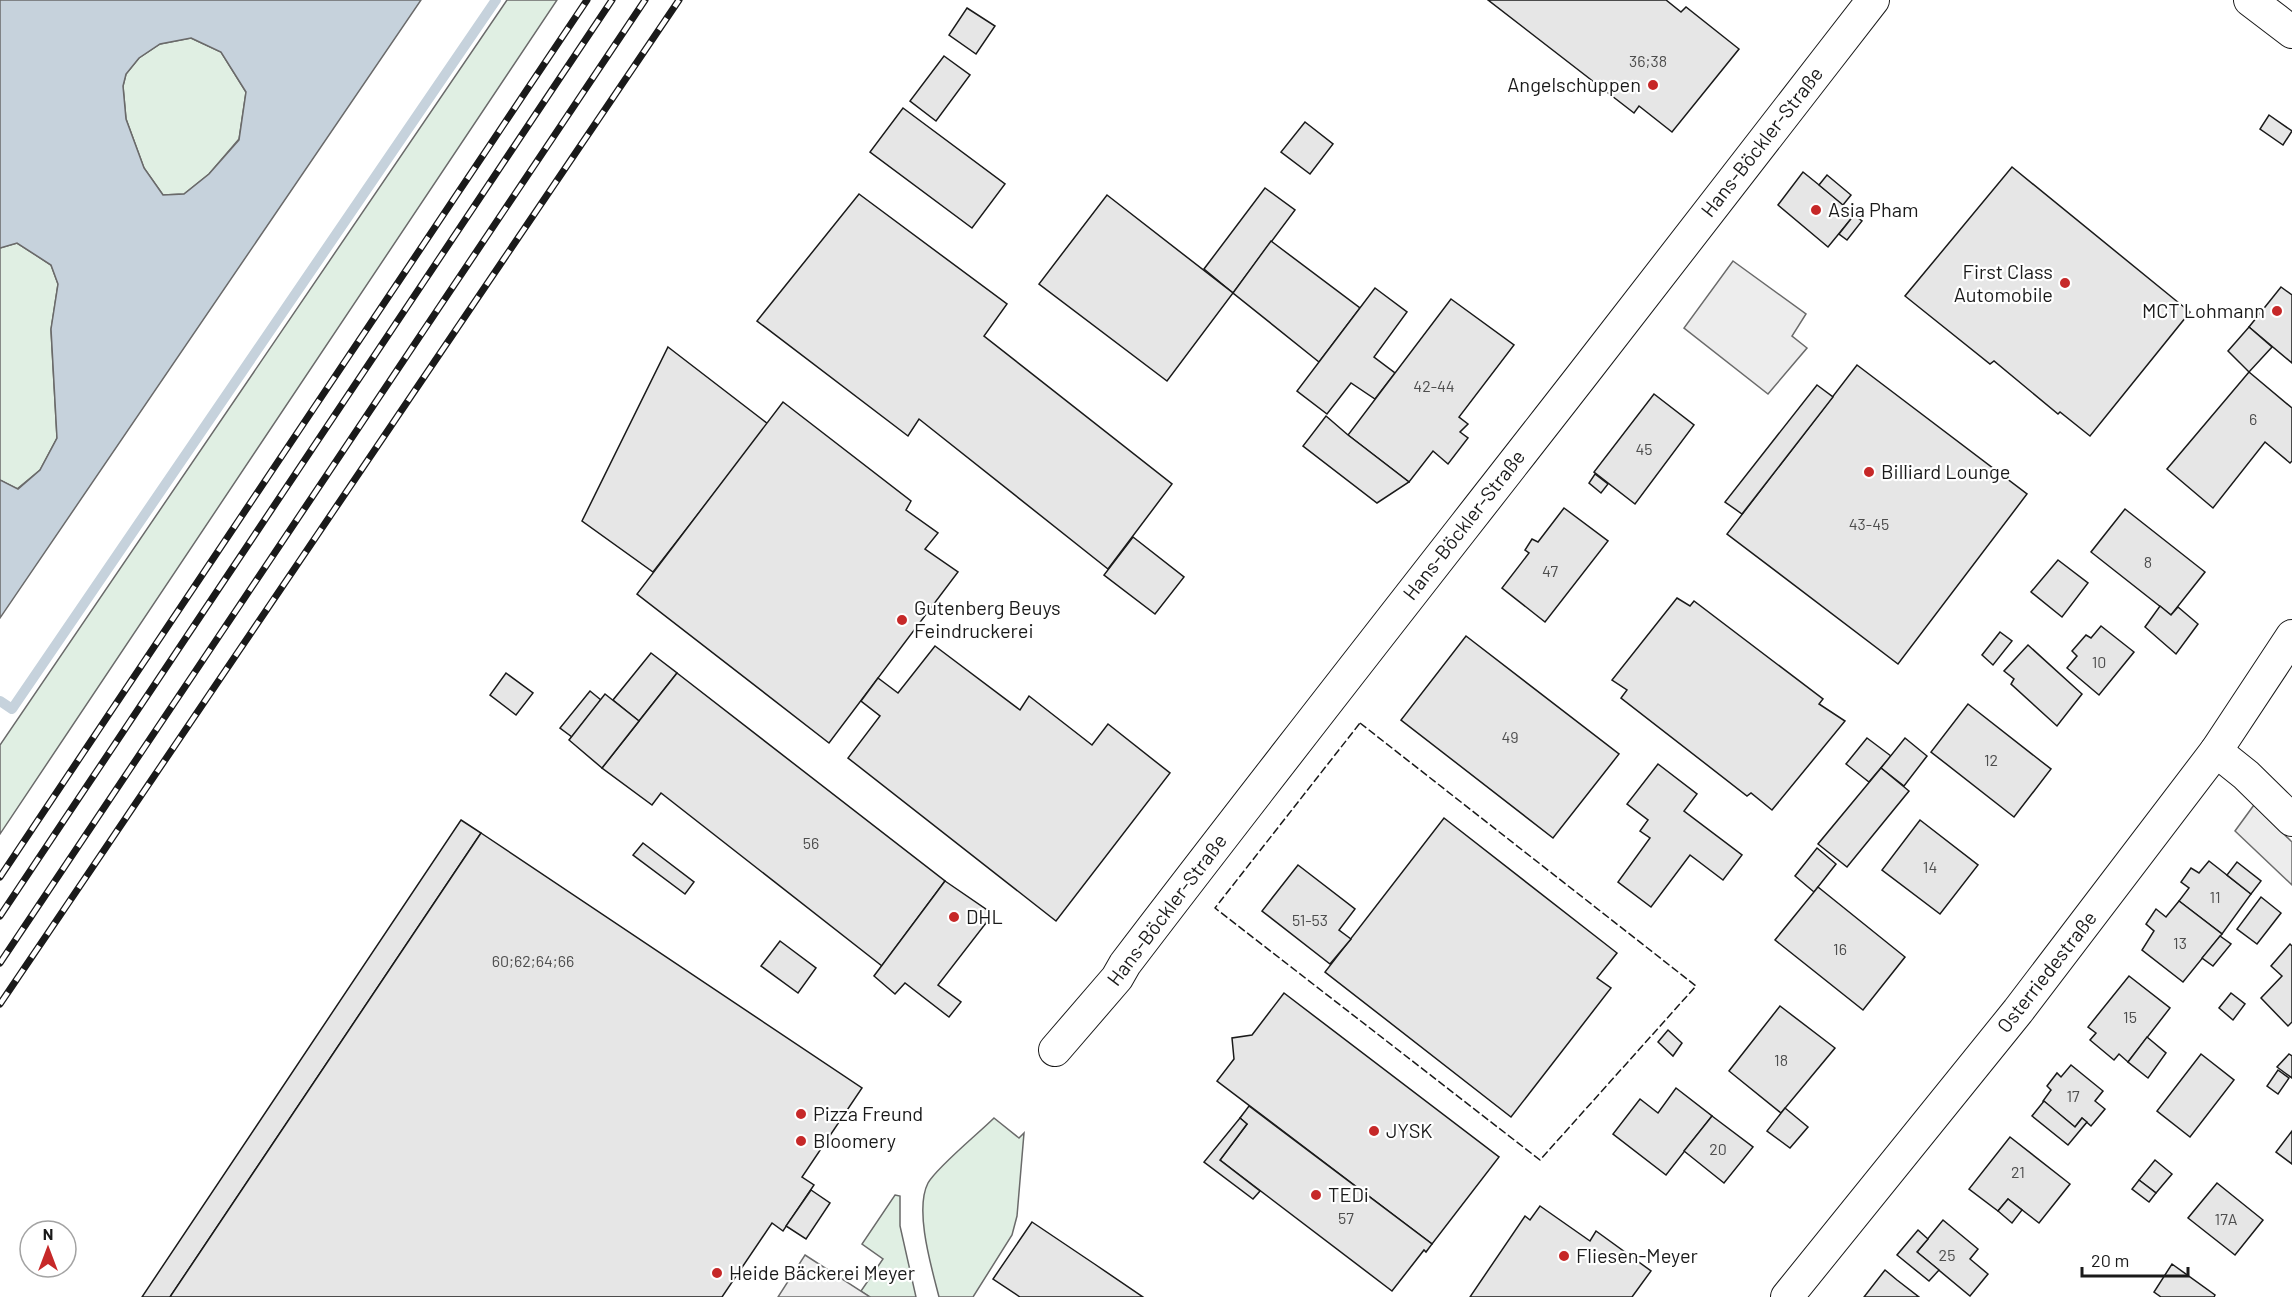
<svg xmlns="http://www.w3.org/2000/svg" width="2292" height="1297" font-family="Barlow,sans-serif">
	<rect width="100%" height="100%" fill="#fff"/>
	<g fill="#e0efe3" stroke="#6a6a6a" stroke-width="1.5">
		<polygon points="507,0 557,0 0,834 0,745"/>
		<polygon points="191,38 221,52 246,92 239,139 209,174 184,194 163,195 144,168 126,119 123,86 126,74 139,58 160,44"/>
		<polygon points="17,243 51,265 58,284 51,330 57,438 40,470 17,489 0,480 0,248"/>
		<path d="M 994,1118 L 1019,1138 L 1024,1133 L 1017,1216 L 1012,1235 L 973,1297 L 939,1297 C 932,1269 914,1210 928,1183 C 937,1167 979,1133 994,1118 Z"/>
		<polygon points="895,1195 900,1196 900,1226 916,1297 870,1297 861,1291 883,1259 862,1244"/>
	</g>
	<g fill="#ededed" stroke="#6a6a6a" stroke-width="1.5">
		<polygon points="1733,261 1806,314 1792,336 1807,348 1768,394 1684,328"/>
		<polygon points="2254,805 2292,842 2292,885 2235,831"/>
		<polygon points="805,1255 870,1297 778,1297"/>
	</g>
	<path fill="#c6d2dc" stroke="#6a6a6a" stroke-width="1.5" fill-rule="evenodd" d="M 0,0 L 421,0 L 0,618 L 0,480 L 18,489 L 40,470 L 57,438 L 51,329 L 58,284 L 51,265 L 17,243 L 0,248 ZM 191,38 L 221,52 L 246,92 L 239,140 L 209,174 L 184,194 L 163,195 L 144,168 L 126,119 L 123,86 L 126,74 L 139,58 L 160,44 Z"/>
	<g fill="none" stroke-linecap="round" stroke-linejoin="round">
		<polyline stroke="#c6d2dc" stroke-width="10" points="0,701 12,709 496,0"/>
	</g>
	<g fill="#e6e6e6" stroke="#1a1a1a" stroke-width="1.5">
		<polygon points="1488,0 1666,0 1681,12 1686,7 1739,49 1672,132 1639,106 1634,113"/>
		<polygon points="967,8 995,26 976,54 949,35"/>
		<polygon points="944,56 970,75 936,121 910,101"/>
		<polygon points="903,108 1005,184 972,228 870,152"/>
		<polygon points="2269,115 2292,131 2283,145 2260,129"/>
		<polygon points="1305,122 1333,144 1310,174 1281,152"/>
		<polygon points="2012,167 2190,312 2090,436 2060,412 2058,414 1994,361 1990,364 1905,296"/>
		<polygon points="1803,172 1855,214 1828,247 1778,205"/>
		<polygon points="1827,175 1851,195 1843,205 1819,185"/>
		<polygon points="1265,188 1295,210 1233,293 1204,269"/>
		<polygon points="859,194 1007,304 984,336 1172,484 1108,569 919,419 908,436 757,321"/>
		<polygon points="1107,195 1233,293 1167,381 1039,284"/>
		<polygon points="1854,215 1862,221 1847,240 1839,234"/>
		<polygon points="1271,241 1360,308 1319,362 1233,293"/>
		<polygon points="2281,287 2292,295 2292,363 2249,327"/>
		<polygon points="1375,288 1407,312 1374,357 1395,373 1375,399 1351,383 1327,414 1297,391"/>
		<polygon points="1451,299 1514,345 1459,417 1468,424 1460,432 1468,438 1448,464 1433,451 1409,482 1348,435"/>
		<polygon points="2249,327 2272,347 2249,372 2228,351"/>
		<polygon points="668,347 768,424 653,572 582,521"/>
		<polygon points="1857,365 2027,494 1898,664 1727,534"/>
		<polygon points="2249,372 2292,408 2292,461 2290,463 2265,442 2213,508 2167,469"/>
		<polygon points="1817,385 1833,397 1742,514 1725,502"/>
		<polygon points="1654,394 1694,425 1635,504 1594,472"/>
		<polygon points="783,402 911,501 906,510 938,533 925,549 958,572 829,743 637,594"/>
		<polygon points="1326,416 1348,435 1409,482 1377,503 1303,446"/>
		<polygon points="1595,474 1608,484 1601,493 1589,483"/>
		<polygon points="1564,508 1608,541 1545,622 1502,588 1529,553 1525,550 1532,539 1538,542"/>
		<polygon points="2125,509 2205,572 2171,615 2091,552"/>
		<polygon points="1133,537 1184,577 1155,614 1104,575"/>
		<polygon points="2058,560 2088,583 2062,617 2031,592"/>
		<polygon points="1677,598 1690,606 1694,601 1823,699 1819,704 1845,721 1772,810 1751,793 1747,796 1621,698 1627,690 1612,680"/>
		<polygon points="2160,606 2171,615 2178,607 2198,624 2176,654 2145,627"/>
		<polygon points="2101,626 2134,652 2099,695 2067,668 2077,656 2072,651 2086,635 2091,638"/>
		<polygon points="2000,632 2012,641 1993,665 1982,655"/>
		<polygon points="1466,636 1619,754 1553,838 1401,720"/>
		<polygon points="2028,645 2082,694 2057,726 2011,684 2014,679 2004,671"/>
		<polygon points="935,646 1020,710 1029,696 1092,745 1108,724 1170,773 1056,921 848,758 880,716 861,701 878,678 898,693"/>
		<polygon points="651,653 677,673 639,721 613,700"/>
		<polygon points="506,673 533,693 516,715 490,695"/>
		<polygon points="677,673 945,881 882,966 661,793 652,805 602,768"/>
		<polygon points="590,691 601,700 572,737 560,728"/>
		<polygon points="605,694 639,721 602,768 569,740"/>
		<polygon points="1968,704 2051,769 2014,817 1931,752"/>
		<polygon points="1867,738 1891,756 1869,782 1846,764"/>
		<polygon points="1905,738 1927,756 1904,786 1881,768"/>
		<polygon points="1658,764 1697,794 1684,811 1742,855 1723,880 1690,855 1651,907 1618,882 1650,838 1640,831 1648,820 1627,804"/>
		<polygon points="1881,768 1909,791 1847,867 1818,844"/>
		<polygon points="1444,818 1617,953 1597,978 1611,988 1511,1117 1325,972"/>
		<polygon points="461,820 481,833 170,1297 142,1297"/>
		<polygon points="1920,820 1978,865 1940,914 1882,870"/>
		<polygon points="481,833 862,1088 802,1177 814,1185 783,1231 772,1223 722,1297 170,1297"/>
		<polygon points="643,843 694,882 685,894 633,855"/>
		<polygon points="1817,848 1836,864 1814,892 1795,876"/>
		<polygon points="2209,861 2251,894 2222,934 2179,901 2189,888 2181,882 2191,868 2199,873"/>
		<polygon points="2237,862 2261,881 2251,894 2227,875"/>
		<polygon points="1298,865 1355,909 1339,930 1351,939 1330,964 1262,911"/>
		<polygon points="945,881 993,914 938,985 961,1002 949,1017 905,983 895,994 874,976"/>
		<polygon points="1818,887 1905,957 1863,1010 1775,940"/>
		<polygon points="2261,897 2281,913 2257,944 2237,929"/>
		<polygon points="2179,901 2222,934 2183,982 2142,950 2154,931 2146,924 2156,909 2166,917"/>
		<polygon points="2220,936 2231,944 2213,966 2202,958"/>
		<polygon points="780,941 816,968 798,993 761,966"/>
		<polygon points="2290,944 2292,946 2292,1022 2288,1026 2261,998 2282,976 2271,966"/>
		<polygon points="2129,976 2170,1008 2128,1062 2119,1054 2114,1060 2090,1040 2096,1033 2088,1027"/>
		<polygon points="1284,993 1499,1157 1432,1244 1217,1081 1234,1059 1232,1038 1252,1035"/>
		<polygon points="2231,993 2245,1004 2233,1020 2219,1008"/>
		<polygon points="1780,1006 1835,1048 1781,1113 1729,1071"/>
		<polygon points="1668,1030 1682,1043 1673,1056 1658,1042"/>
		<polygon points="2147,1037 2166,1053 2148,1078 2128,1062"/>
		<polygon points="2201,1054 2234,1080 2190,1137 2157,1111"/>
		<polygon points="2289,1054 2292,1056 2292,1078 2277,1067"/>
		<polygon points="2071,1065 2103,1091 2095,1101 2105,1109 2091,1126 2082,1118 2075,1127 2043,1101 2051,1090 2047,1086 2057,1073 2061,1077"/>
		<polygon points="2278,1070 2289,1078 2278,1094 2267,1086"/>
		<polygon points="1676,1088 1712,1116 1666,1175 1613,1134 1640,1099 1658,1113"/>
		<polygon points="2044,1101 2075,1127 2082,1118 2087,1122 2068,1145 2032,1116"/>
		<polygon points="1249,1106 1432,1244 1426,1252 1424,1250 1392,1291 1220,1160 1247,1124 1240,1118"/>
		<polygon points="1785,1108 1808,1127 1790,1148 1767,1131"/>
		<polygon points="1712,1116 1753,1147 1724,1183 1684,1151"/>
		<polygon points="1240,1118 1247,1124 1220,1160 1260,1191 1253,1199 1204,1162"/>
		<polygon points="2292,1131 2292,1164 2276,1152"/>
		<polygon points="2010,1137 2070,1184 2039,1223 2008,1199 1998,1211 1969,1189"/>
		<polygon points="2155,1160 2172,1174 2156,1193 2139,1180"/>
		<polygon points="2139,1180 2156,1193 2149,1202 2132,1189"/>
		<polygon points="2217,1183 2263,1220 2235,1255 2188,1218"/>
		<polygon points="811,1190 830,1203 806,1239 786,1226"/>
		<polygon points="2008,1199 2022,1210 2012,1223 1998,1211"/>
		<polygon points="1540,1206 1590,1241 1596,1231 1651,1271 1632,1297 1470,1297 1525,1216 1530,1220"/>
		<polygon points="1943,1220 1978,1249 1970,1259 1988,1274 1970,1296 1917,1252"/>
		<polygon points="1032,1222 1096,1265 1143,1297 1020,1297 993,1279"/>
		<polygon points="1918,1230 1928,1239 1917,1252 1939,1270 1929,1281 1897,1255"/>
		<polygon points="2172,1264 2215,1295 2214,1297 2161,1297 2154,1292"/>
		<polygon points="1885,1270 1897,1280 1919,1297 1864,1297"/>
	</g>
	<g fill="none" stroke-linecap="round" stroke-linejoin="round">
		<g stroke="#1a1a1a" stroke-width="34">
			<g id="street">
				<polyline points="2250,0 2292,32"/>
				<polyline points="2216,751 2246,775 2292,820"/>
				<path d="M 1055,1050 L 1117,978 L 1125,964 C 1275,767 1428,573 1580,378 C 1678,253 1775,126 1873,0"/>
				<polyline points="1787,1297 2018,1011 2216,751 2292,636"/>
			</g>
		</g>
		<use href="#street" stroke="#fff" stroke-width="32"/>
		<g stroke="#1a1a1a" stroke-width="7">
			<g id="rail">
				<polyline points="0,877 587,0"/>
				<polyline points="0,916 612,0"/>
				<polyline points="0,963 645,0"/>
				<polyline points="0,1004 679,0"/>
			</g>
		</g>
		<use href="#rail" stroke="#fff" stroke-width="4.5" stroke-dasharray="14" stroke-linecap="butt"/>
		<polygon stroke="#1a1a1a" stroke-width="1.5" stroke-dasharray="8 3" stroke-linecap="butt" points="1360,723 1696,986 1540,1160 1215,908"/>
	</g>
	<g fill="#c62828" stroke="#fff" stroke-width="2">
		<circle cx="1653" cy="85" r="6"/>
		<circle cx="1816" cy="210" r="6"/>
		<circle cx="2065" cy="283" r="6"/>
		<circle cx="2277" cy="311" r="6"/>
		<circle cx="1869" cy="472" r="6"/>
		<circle cx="902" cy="620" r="6"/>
		<circle cx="954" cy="917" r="6"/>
		<circle cx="801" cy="1114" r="6"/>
		<circle cx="1374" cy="1131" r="6"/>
		<circle cx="801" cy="1141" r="6"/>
		<circle cx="1316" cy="1195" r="6"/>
		<circle cx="1564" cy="1256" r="6"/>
		<circle cx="717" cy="1273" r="6"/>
	</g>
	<g text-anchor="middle" stroke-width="4.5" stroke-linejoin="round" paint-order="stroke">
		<g font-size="16" fill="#4d4d4d">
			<text x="1648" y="67">36;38</text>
			<text x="1434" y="392">42-44</text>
			<text x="2253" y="425">6</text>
			<text x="1644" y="455">45</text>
			<text x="1869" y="530">43-45</text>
			<text x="2148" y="568">8</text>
			<text x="1550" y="577">47</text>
			<text x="2099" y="668">10</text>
			<text x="1510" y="743">49</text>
			<text x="1991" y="766">12</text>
			<text x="811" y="849">56</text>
			<text x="1930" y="873">14</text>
			<text x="2215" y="903">11</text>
			<text x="1310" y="926">51-53</text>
			<text x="2180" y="949">13</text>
			<text x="1840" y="955">16</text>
			<text x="533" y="967">60;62;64;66</text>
			<text x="2130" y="1023">15</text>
			<text x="1781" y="1066">18</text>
			<text x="2073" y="1102">17</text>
			<text x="1718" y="1155">20</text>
			<text x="2018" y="1178">21</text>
			<text x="1346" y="1224">57</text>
			<text x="2226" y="1225">17A</text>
			<text x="1947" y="1261">25</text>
		</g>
		<g font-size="20" fill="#1a1a1a" stroke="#fff" text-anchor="start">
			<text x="1641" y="92" text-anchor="end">Angelschuppen</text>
			<text x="1828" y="217">Asia Pham</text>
			<text x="2053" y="279" text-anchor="end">First Class<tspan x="2053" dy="23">Automobile</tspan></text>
			<text x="2265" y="318" text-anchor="end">MCT Lohmann</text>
			<text x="1881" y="479">Billiard Lounge</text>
			<text x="914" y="615">Gutenberg Beuys<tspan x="914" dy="23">Feindruckerei</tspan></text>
			<text x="966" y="924">DHL</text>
			<text x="813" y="1121">Pizza Freund</text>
			<text x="1386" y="1138">JYSK</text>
			<text x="813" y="1148">Bloomery</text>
			<text x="1328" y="1202">TEDi</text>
			<text x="1576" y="1263">Fliesen-Meyer</text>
			<text x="729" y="1280">Heide Bäckerei Meyer</text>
		</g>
		<g font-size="20" fill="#1a1a1a" stroke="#fff">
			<text transform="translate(1762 142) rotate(-52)" y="7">Hans-Böckler-Straße</text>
			<text transform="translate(1464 525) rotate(-52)" y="7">Hans-Böckler-Straße</text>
			<text transform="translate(1167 910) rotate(-53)" y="7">Hans-Böckler-Straße</text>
			<text transform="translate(2047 972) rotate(-52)" y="7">Osterriedestraße</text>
		</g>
	</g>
	<g transform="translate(48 1249)"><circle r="28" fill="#ffffff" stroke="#a3a3a3" stroke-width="1.5"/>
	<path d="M0-4.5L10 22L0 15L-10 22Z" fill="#c62828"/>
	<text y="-9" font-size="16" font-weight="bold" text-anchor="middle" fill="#1a1a1a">N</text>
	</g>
	<path d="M2082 1267v9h106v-9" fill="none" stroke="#1a1a1a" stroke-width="3"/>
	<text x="2091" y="1267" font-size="18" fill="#1a1a1a" stroke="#ffffff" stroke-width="4.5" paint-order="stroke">20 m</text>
</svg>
